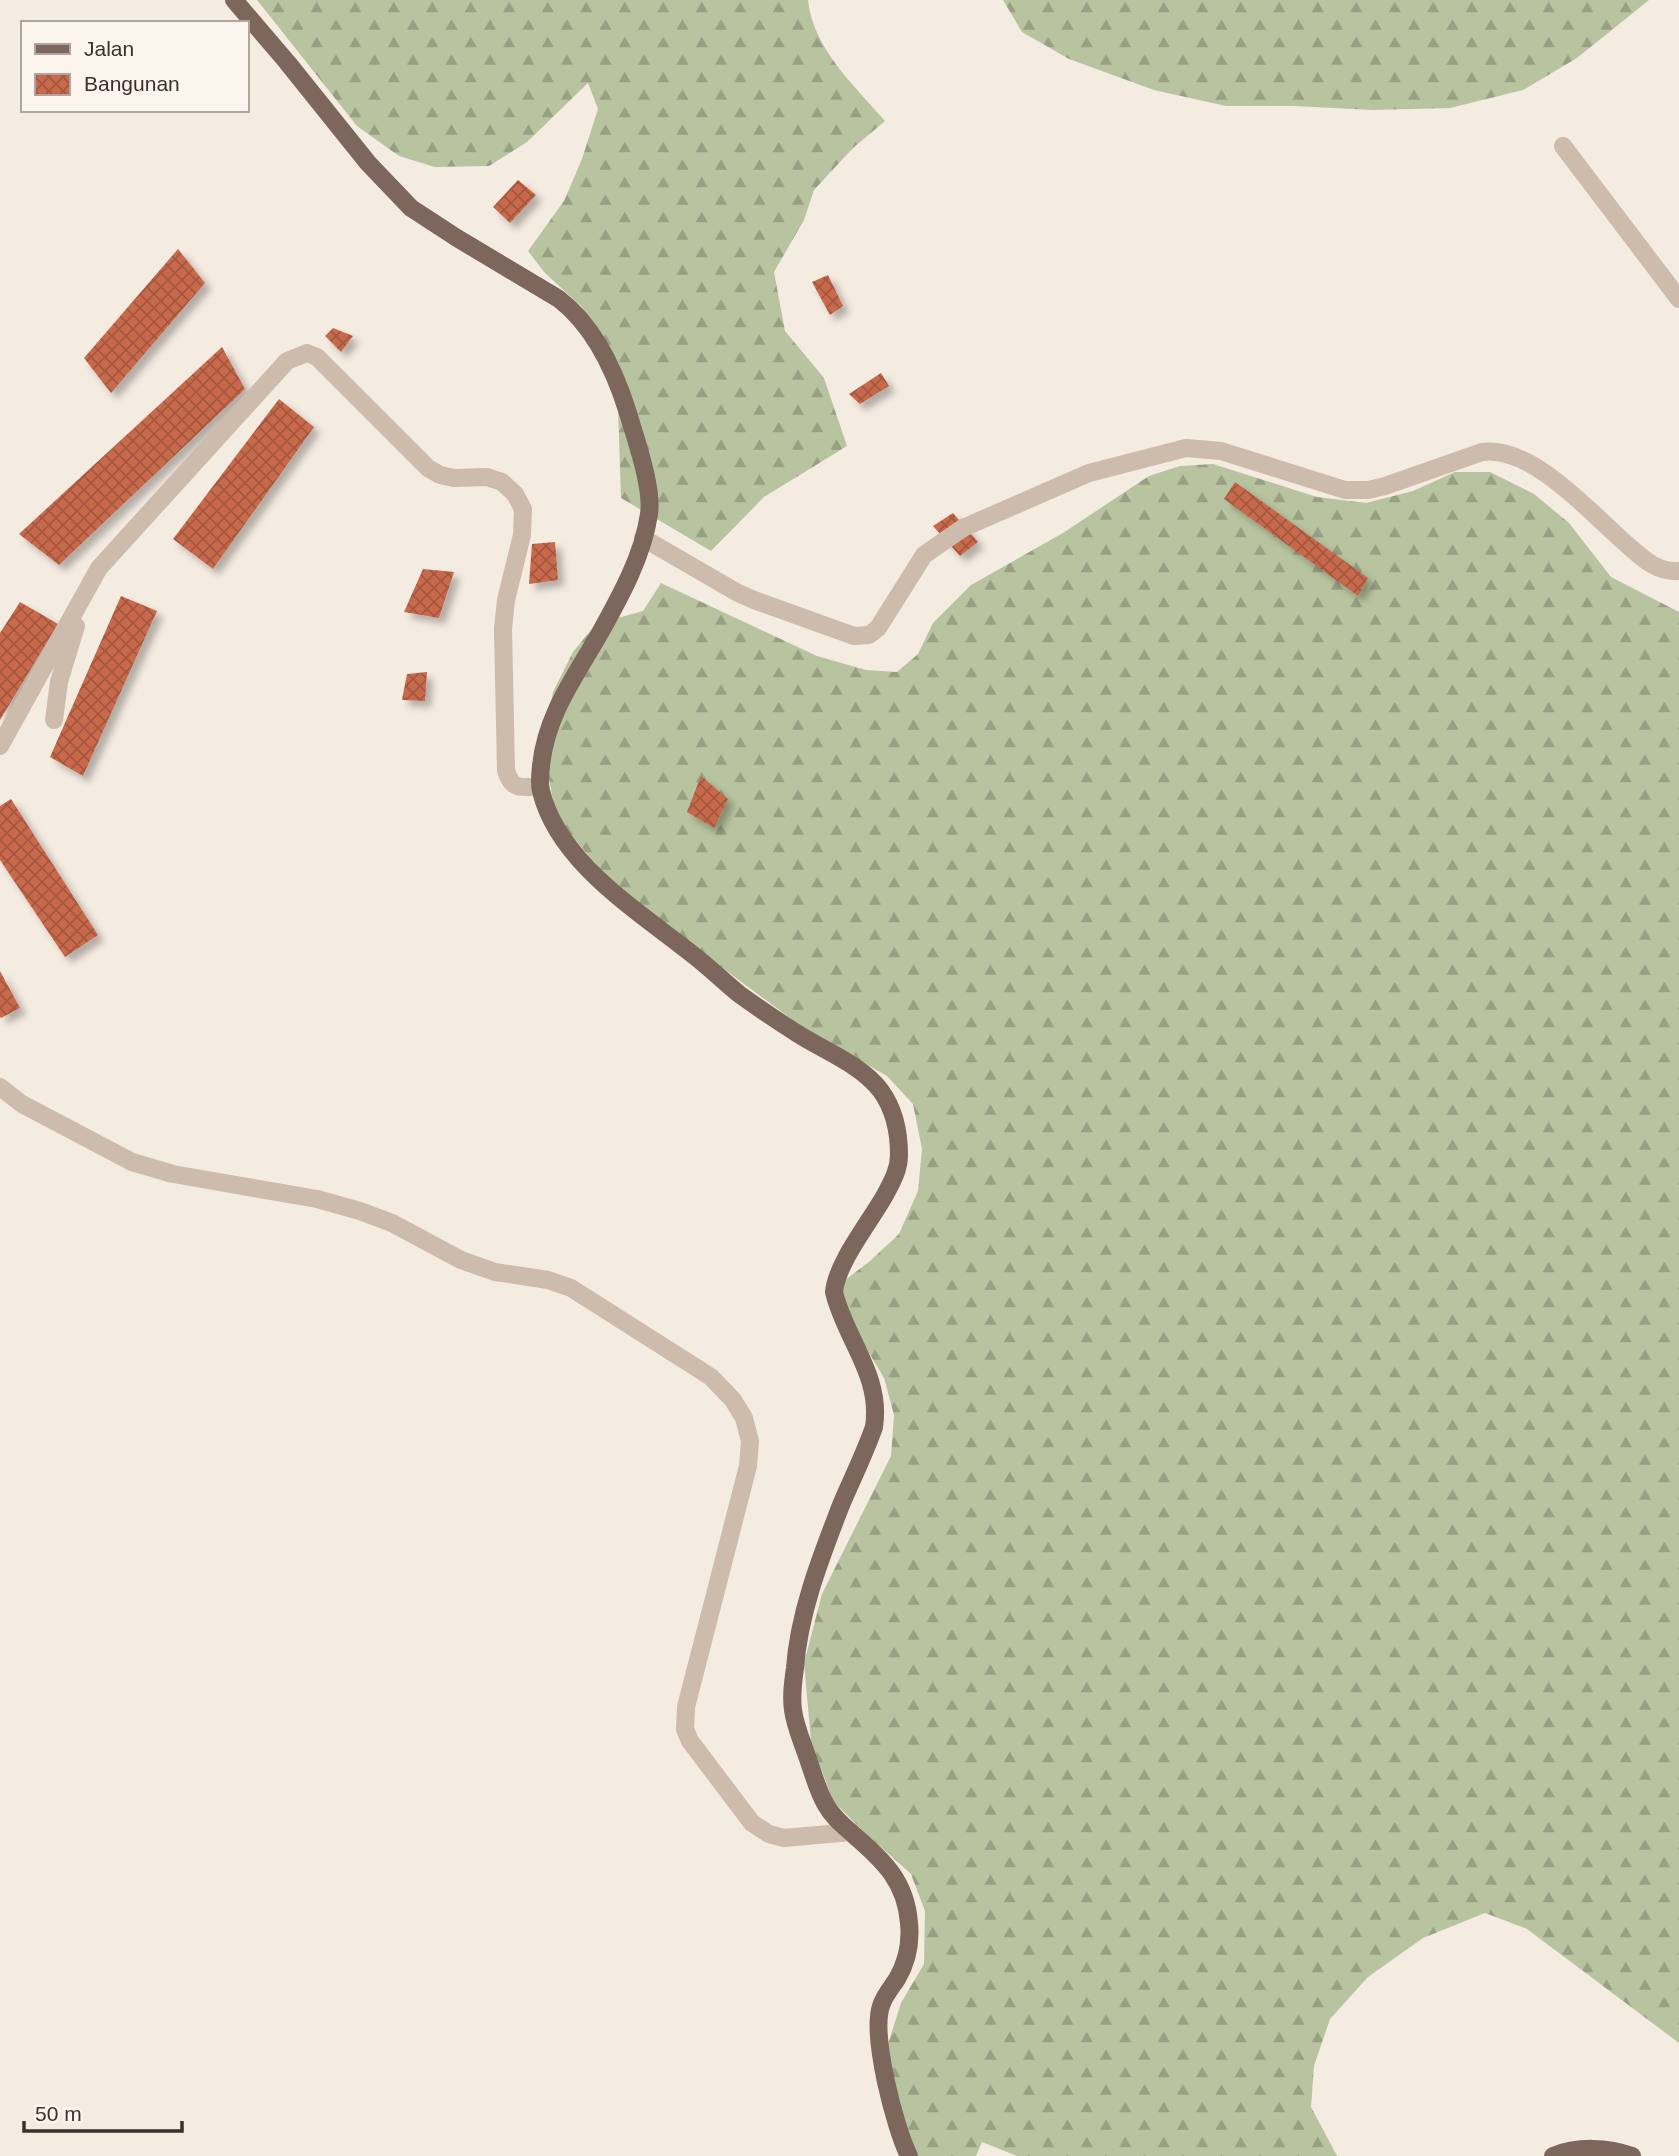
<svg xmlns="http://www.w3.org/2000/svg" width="1679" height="2156" font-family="Helvetica,sans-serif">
	<defs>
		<pattern id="forest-firs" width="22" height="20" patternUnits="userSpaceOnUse" patternTransform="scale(1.75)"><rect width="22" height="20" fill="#b8c4a0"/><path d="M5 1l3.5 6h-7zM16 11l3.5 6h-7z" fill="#97a083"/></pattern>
		<pattern id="building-cross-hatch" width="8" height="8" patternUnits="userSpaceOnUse" patternTransform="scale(1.75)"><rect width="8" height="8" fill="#c8694b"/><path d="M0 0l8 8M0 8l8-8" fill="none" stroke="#a4573f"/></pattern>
		<filter id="shadow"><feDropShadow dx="6" dy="6" stdDeviation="3.5" flood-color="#0004"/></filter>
	</defs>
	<rect width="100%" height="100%" fill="#f4ebe1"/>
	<g fill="url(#forest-firs)">
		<path d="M 257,0 L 808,0 C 813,49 855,86 885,121 L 853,148 L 814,190 L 804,220 L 774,272 L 785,331 L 824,378 L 847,446 L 764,497 L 711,551 L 621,498 L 618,407 L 597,339 L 581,306 L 545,273 L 528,251 L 564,201 L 582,159 L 598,109 L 588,83 L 527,142 L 489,166 L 435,167 L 399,156 L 357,126 Z"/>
		<polygon points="1003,0 1649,0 1577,58 1523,90 1450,108 1373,110 1294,106 1226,106 1154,90 1069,59 1022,32"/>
		<polygon points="1213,464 1317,497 1366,503 1413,491 1455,472 1490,472 1534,494 1569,523 1611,577 1679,612 1679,2043 1527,1929 1485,1913 1423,1938 1368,1977 1330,2019 1314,2066 1311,2107 1337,2156 1017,2156 982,2142 976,2156 912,2156 902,2144 887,2047 901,2003 924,1964 925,1911 911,1874 862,1830 833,1801 811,1741 804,1663 822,1594 891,1456 894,1415 884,1378 841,1306 844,1281 870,1261 899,1234 918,1191 922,1149 913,1104 887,1076 805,1029 697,949 604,874 556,817 543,746 553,692 573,652 596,624 643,611 661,583 817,656 866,670 897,672 918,654 933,623 971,585 1063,533 1149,476 1180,466"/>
	</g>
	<g fill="url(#building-cross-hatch)" filter="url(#shadow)">
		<polygon points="518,180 536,195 510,223 493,207"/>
		<polygon points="178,249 205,283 111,393 84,358"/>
		<polygon points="828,275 843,306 830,315 812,282"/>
		<polygon points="333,328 353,336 341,352 325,336"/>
		<polygon points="222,347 245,389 59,565 19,534"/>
		<polygon points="881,373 889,386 860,404 849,394"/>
		<polygon points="279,399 314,427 213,569 173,539"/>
		<polygon points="1235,482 1368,578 1358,596 1224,499"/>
		<polygon points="953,513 978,542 960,556 933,526"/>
		<polygon points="555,542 558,580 529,584 532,544"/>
		<polygon points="423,569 454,572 439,618 404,612"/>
		<polygon points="121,596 157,611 83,776 50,757"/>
		<polygon points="20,602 58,624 0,720 0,633"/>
		<polygon points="427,672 425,701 402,700 407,674"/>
		<polygon points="701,776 728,799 714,828 687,812"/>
		<polygon points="11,799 98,935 65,957 0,860 0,806"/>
		<polygon points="0,971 20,1008 1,1018 0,1017"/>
	</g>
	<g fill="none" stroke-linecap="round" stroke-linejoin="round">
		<g stroke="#cdbbac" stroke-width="18">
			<polyline points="1563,146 1679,299"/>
			<path d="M 643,538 L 738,593 L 754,600 L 854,636 L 869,635 L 878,628 L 924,555 L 963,528 L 1089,473 L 1186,448 L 1221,451 L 1345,490 L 1368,490 L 1385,486 L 1482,452 C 1531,445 1589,511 1624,542 C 1640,556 1656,573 1679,571"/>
			<polyline points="54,720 59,682 76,626"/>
			<path d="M 0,746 L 99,568 L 287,361 L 307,353 L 317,357 L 428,468 L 440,475 L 454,478 L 487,477 L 502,482 L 515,494 L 523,509 L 522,535 L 506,600 L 503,629 L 506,770 C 511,790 522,788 539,786"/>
			<polyline points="0,1087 22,1104 132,1162 173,1174 317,1199 360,1211 392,1223 461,1260 495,1272 548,1280 571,1288 711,1377 733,1400 744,1418 750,1441 748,1466 686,1707 685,1729 690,1741 752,1823 769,1834 784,1838 851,1832"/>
		</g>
		<g stroke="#7d675c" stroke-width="18">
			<path d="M 234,0 L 287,62 L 368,163 L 411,208 L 457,238 L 559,299 C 595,327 615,371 628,413 C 636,440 653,488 649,514 C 643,556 620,597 600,633 C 575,677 546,715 541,766 C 540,775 539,783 541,791 C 558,862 638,911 692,954 C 709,967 723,981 739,994 C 757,1007 776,1020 795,1032 C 822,1050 861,1064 881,1091 C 894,1109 899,1133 899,1155 C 899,1170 892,1182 885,1195 C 870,1222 837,1262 834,1292 C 845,1339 882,1375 874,1427 C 865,1453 852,1479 841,1505 C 821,1557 799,1612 795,1668 C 793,1682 791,1696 793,1710 C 795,1726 802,1741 807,1756 C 813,1772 817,1790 826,1805 C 833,1818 845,1827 855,1836 C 884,1861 906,1882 909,1923 C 911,1943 907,1962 897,1979 C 891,1988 884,1996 881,2006 C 871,2036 895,2128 909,2156"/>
			<path d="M 1553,2156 C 1577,2146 1608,2147 1632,2156"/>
		</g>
	</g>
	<rect x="21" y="21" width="228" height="91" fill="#fbf5ee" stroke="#aea6a0" stroke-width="2"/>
	<rect x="35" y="44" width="35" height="10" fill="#7d675c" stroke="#aea6a0" stroke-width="2"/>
	<text x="84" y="56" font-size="21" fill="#3b302b">Jalan</text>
	<rect x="35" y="74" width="35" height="21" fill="url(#building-cross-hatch)" stroke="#aea6a0" stroke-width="2"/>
	<text x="84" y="91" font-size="21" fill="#3b302b">Bangunan</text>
	<path d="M24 2121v10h158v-10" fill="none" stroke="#3b302b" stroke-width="3.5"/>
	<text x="35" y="2121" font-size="21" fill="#3b302b" stroke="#fbf5ee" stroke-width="5" paint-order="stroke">50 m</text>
</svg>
